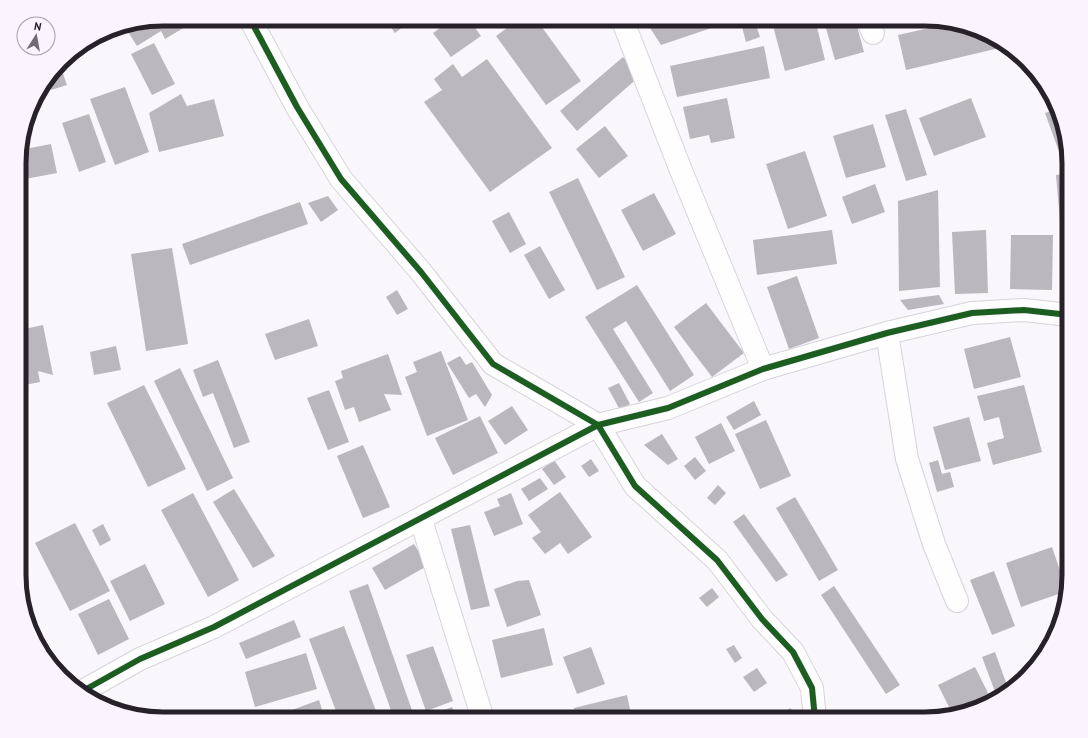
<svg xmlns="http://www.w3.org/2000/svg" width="1088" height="738" font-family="'PT Sans',sans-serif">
	<rect width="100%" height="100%" fill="#f9f6fc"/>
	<g fill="#bbb7be">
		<polygon points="163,19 194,19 195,21 165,39 161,31 137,46 125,27"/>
		<polygon points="385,19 413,19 395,33"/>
		<polygon points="418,19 429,19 422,24"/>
		<polygon points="452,19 469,19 481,36 451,57 433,33"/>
		<polygon points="519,19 536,19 581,81 546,105 496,36"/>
		<polygon points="738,19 661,45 645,20 647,19"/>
		<polygon points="740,19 754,19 760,37 746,42"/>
		<polygon points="784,19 815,19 825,60 785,71 772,22"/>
		<polygon points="832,19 855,19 864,52 835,60 824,21"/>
		<polygon points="901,19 913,19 904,24"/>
		<polygon points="951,23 971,27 1008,46 906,70 898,35"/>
		<polygon points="154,43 175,84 152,95 131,54"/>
		<polygon points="764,46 770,78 677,97 670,66"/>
		<polygon points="623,57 640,76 577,131 560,111"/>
		<polygon points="487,59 552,148 490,192 424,102 442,90 434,79 453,64 462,77"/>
		<polygon points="61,68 67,85 51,90 48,81 57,69"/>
		<polygon points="125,87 149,152 115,165 90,99"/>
		<polygon points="181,94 187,106 214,99 224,136 159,152 149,113"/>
		<polygon points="727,98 735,138 711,143 709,135 690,139 683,107"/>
		<polygon points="971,98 986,137 934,156 919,118"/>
		<polygon points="906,109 927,175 906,181 885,115"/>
		<polygon points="1057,109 1069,154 1069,157 1062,160 1045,113"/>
		<polygon points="89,114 106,162 79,172 62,123"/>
		<polygon points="873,124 886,167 846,178 833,136"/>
		<polygon points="605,126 628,156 599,178 576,149"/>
		<polygon points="51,144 57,173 20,180 20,150"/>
		<polygon points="805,151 827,216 788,229 766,164"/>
		<polygon points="1069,173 1069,243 1062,244 1056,175"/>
		<polygon points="578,178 625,277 597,290 549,192"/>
		<polygon points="875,184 885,212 852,224 842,197"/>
		<polygon points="938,190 940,287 899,291 898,201"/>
		<polygon points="654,193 676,234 643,251 621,210"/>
		<polygon points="328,196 338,210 321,222 308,203"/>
		<polygon points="300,202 308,224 190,265 182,244"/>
		<polygon points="509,212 526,244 510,253 492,221"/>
		<polygon points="832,230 837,264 757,275 753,240"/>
		<polygon points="986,230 988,293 955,294 952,232"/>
		<polygon points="1011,235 1053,235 1052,290 1010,289"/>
		<polygon points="540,246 565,290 549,299 524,255"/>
		<polygon points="172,248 188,344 146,351 131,254"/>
		<polygon points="797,276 819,338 789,349 767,287"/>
		<polygon points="637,285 694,375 670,391 626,321 613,329 653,393 639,402 585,317"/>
		<polygon points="397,290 408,309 397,315 386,297"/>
		<polygon points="939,295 944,304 908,310 900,300"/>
		<polygon points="706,303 744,353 712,377 674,327"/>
		<polygon points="309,319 318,346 275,360 265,334"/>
		<polygon points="43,325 53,375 38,371 40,382 20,386 20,330"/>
		<polygon points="1010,337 1021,377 974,389 964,349"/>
		<polygon points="116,346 121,370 94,375 90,352"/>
		<polygon points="441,351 468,420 427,436 405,377 417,372 413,362"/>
		<polygon points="388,354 402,395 384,394 391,410 359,422 354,407 345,410 335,381 343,378 341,371"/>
		<polygon points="460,356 466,365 472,362 492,395 485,407 476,394 469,398 447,363"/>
		<polygon points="218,360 250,442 234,448 213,393 203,397 193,370"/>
		<polygon points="180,368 233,478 207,491 154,381"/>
		<polygon points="619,383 630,404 620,410 608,388"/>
		<polygon points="144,385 186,469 148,487 107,403"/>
		<polygon points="1024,385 1042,452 993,465 987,443 1004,438 999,417 984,421 977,396"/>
		<polygon points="329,390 349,442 328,450 307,398"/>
		<polygon points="754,401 761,415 734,430 726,417"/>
		<polygon points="512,406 528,430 505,445 488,421"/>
		<polygon points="480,416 498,453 453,475 435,438"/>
		<polygon points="969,417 981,461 945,470 933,427"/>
		<polygon points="766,420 791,476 760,489 735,434"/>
		<polygon points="721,423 735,451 709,464 695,437"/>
		<polygon points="662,434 678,459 668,465 644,445"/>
		<polygon points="363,445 390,507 363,518 337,456"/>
		<polygon points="695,457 706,471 695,480 684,466"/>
		<polygon points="591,459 599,471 589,477 581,466"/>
		<polygon points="554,460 566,477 554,485 542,469"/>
		<polygon points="938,460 942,474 950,472 954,487 937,492 929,463"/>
		<polygon points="540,478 548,489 529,501 521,489"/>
		<polygon points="718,485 726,493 715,505 707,498"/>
		<polygon points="234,489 275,556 253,568 213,502"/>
		<polygon points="560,492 592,537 568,554 560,543 545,554 532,538 541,532 528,515"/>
		<polygon points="193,493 239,580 208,597 161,510"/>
		<polygon points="511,493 523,524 494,536 484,512 500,506 497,499"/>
		<polygon points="1062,494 1069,494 1069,510 1064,511"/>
		<polygon points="795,497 838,570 819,581 776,508"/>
		<polygon points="744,514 788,575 776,582 733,522"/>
		<polygon points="1066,518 1069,518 1069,536 1068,536"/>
		<polygon points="75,523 110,591 70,611 35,543"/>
		<polygon points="103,524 111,540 100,546 92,530"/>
		<polygon points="470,525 490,606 471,610 451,529"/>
		<polygon points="414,544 427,566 385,590 372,568"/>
		<polygon points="1052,547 1067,591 1021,607 1006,563"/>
		<polygon points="145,564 165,604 130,621 110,581"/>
		<polygon points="994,571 1015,626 992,635 970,580"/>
		<polygon points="529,580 541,615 507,627 494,589 517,581"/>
		<polygon points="368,584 415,719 394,719 349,591"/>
		<polygon points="834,586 900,685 886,694 821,595"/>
		<polygon points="712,588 719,597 707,607 699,598"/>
		<polygon points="109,599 129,639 98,655 78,614"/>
		<polygon points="294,620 301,637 246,659 239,643"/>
		<polygon points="344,626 379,719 339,719 309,639"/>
		<polygon points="544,628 553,665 501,678 492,640"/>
		<polygon points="734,645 742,658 735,663 726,649"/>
		<polygon points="433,646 453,701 426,711 406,655"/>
		<polygon points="591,647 605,684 577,694 563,657"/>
		<polygon points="995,652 1008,688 997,697 982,657"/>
		<polygon points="306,653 317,689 255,707 245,672"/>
		<polygon points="975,667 992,701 989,704 952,713 938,685"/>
		<polygon points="757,668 767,683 754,692 743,677"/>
		<polygon points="627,695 632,719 576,719 574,708"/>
		<polygon points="319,700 325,719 282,719 281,714"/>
		<polygon points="452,707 457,719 426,719 425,717"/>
		<polygon points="790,708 798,717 796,719 777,719"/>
	</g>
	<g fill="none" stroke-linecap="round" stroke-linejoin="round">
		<g stroke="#d8d3db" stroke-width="24">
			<g id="street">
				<polyline points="250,19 297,107 341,179 421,272 493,364 598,425 635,486 717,560 762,619 793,652 812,688 815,719"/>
				<polyline points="622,19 682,173 763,369"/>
				<polyline points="867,19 873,33"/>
				<polyline points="887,333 907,459 934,544 957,601"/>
				<polyline points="421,520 483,719"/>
				<polyline points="81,692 140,659 214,627 598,425 668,408 763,369 887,333 972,313 1024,310 1069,315"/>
			</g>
		</g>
		<use href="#street" stroke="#fefeff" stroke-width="22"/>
		<g stroke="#faf4fe" stroke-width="8">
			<g id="cycleway">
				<polyline points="250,19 297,107 341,179 421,272 493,364 598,425 635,486 717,560 762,619 793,652 812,688 815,719"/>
				<polyline points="81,692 140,659 214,627 598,425 668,408 763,369 887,333 972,313 1024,310 1069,315"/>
			</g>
		</g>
		<use href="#cycleway" stroke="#1b5e20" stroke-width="6"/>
	</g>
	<path d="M0 0H1088V738H0ZM163 26H925A137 137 0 0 1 1062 163V575A137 137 0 0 1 925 712H163A137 137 0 0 1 26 575V163A137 137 0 0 1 163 26Z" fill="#faf4fe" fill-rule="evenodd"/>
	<path fill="none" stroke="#27212a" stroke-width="5" d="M163 26H925A137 137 0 0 1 1062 163V575A137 137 0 0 1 925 712H163A137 137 0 0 1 26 575V163A137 137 0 0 1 163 26Z"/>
	<g transform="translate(36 36) rotate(11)"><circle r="19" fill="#faf4fe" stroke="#a6a0a9"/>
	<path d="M0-3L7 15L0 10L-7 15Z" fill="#706c74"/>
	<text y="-6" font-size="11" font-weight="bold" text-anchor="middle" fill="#27212a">N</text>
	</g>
</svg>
